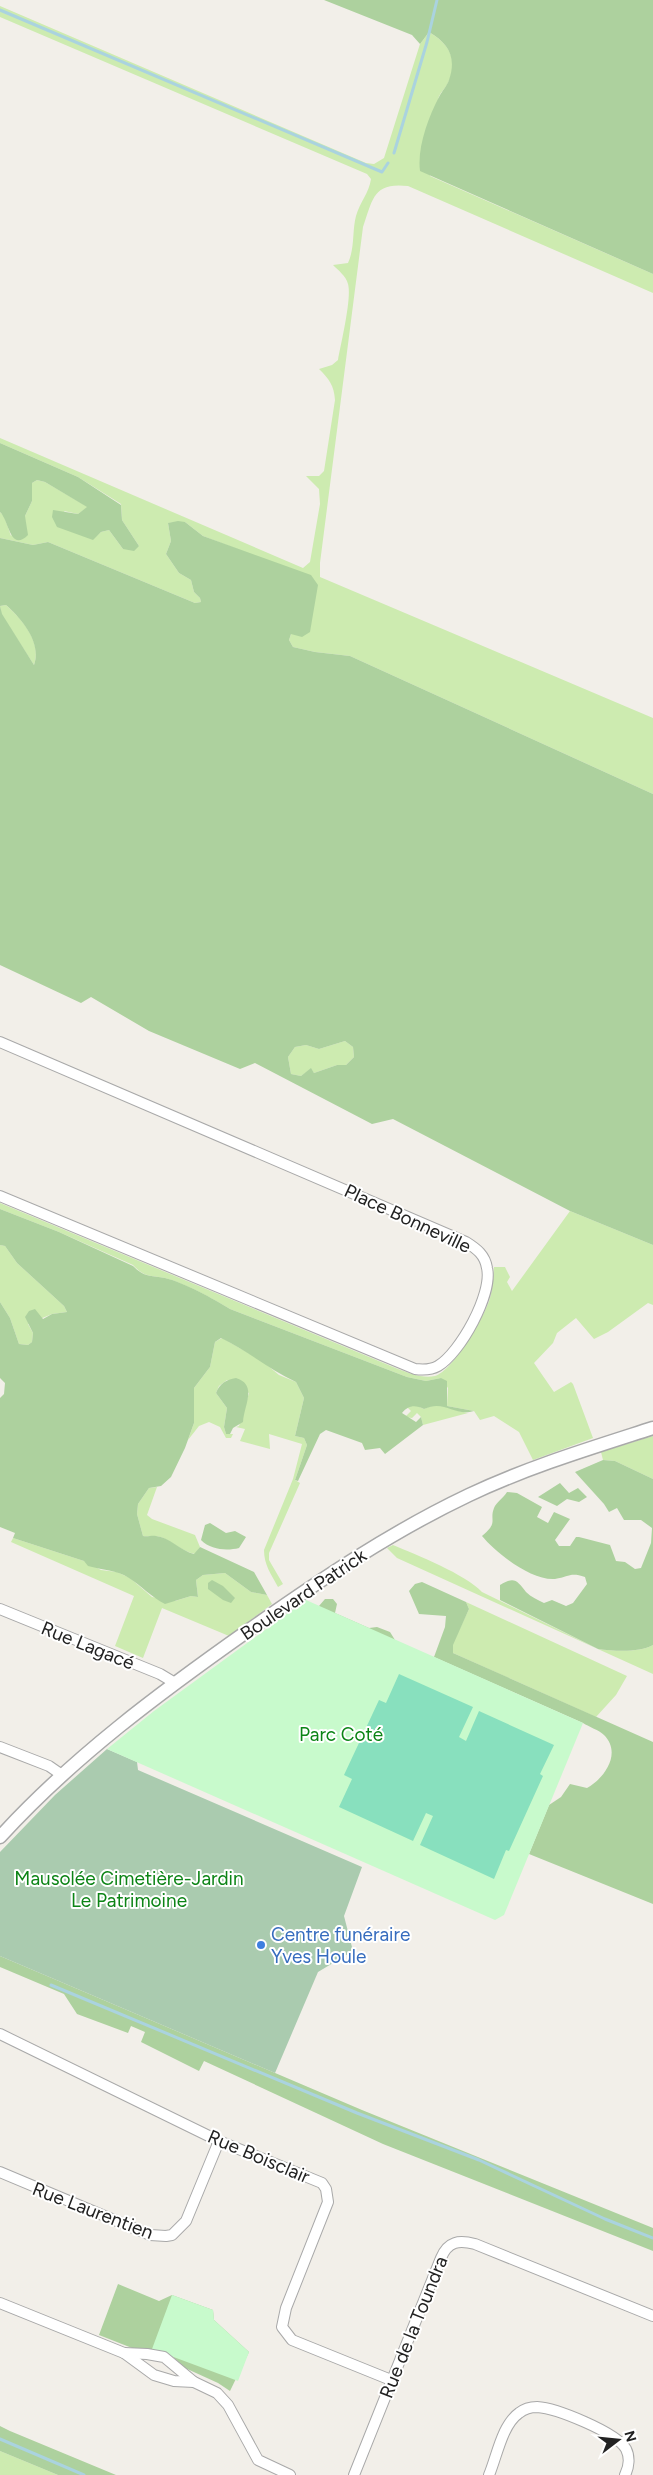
<svg xmlns="http://www.w3.org/2000/svg" width="653" height="2475" font-family="Figtree,sans-serif">
	<rect width="100%" height="100%" fill="#f2efe9"/>
	<g fill="#cdebb0">
		<path d="M 0,6 L 366,163 L 374,164 L 384,158 L 420,44 L 429,32 C 448,43 460,60 448,83 C 445,89 439,93 438,100 C 433,125 433,151 430,176 L 653,274 L 653,293 L 408,186 C 373,182 373,199 363,227 L 320,563 L 320,577 L 653,718 L 653,794 L 350,656 L 315,652 L 293,647 L 289,640 L 291,634 L 250,554 L 203,536 L 185,522 L 168,523 L 171,541 L 166,554 L 179,573 L 191,580 L 194,592 L 200,598 L 201,602 L 195,603 L 48,542 L 33,545 L 0,538 L 0,512 L 4,516 L 11,536 L 25,516 L 32,501 L 32,483 L 37,480 L 45,482 L 88,507 L 78,514 L 64,511 L 79,534 L 93,539 L 101,532 L 109,530 L 123,549 L 139,546 L 122,520 L 121,504 L 78,477 L 0,443 L 0,438 L 303,568 L 310,562 L 320,504 L 319,489 L 306,476 L 319,476 L 324,471 L 335,400 C 334,385 329,379 319,369 L 332,365 L 338,360 C 341,343 352,298 348,284 C 346,276 338,270 333,265 L 348,263 C 355,248 352,231 356,216 C 360,202 369,193 371,179 L 367,174 L 0,17 Z"/>
		<path d="M 6,605 C 23,620 42,643 34,665 L 1,614 L 0,606 Z"/>
		<polygon points="345,1041 353,1047 354,1057 346,1065 337,1065 314,1073 311,1069 301,1076 291,1074 288,1057 295,1047 306,1045 319,1049"/>
		<path d="M 0,1203 L 398,1369 C 409,1373 423,1379 435,1376 C 453,1371 485,1316 490,1298 C 493,1288 493,1278 494,1267 L 505,1267 L 510,1277 L 507,1282 L 512,1291 L 570,1211 L 653,1245 L 653,1305 L 648,1303 L 608,1332 L 594,1339 L 576,1318 L 557,1333 L 553,1343 L 534,1363 L 554,1392 L 571,1382 L 573,1384 L 593,1438 L 533,1460 L 519,1432 L 494,1416 L 480,1420 L 474,1411 L 447,1406 L 448,1388 L 441,1378 L 426,1381 L 407,1377 L 230,1309 C 214,1299 182,1282 165,1278 C 150,1275 145,1278 133,1265 L 59,1232 L 0,1209 Z"/>
		<polygon points="0,1245 5,1246 17,1263 64,1306 67,1312 52,1314 28,1324 33,1333 32,1342 28,1345 19,1344 10,1318 0,1302"/>
		<path d="M 222,1338 L 261,1360 L 279,1375 L 296,1382 L 304,1398 L 295,1436 L 304,1438 L 307,1445 L 295,1480 L 300,1483 L 269,1553 L 269,1560 L 283,1584 L 278,1587 C 271,1574 264,1565 264,1550 L 293,1479 L 302,1444 L 269,1434 L 270,1449 L 240,1441 L 245,1429 L 236,1427 L 239,1426 L 249,1393 L 227,1380 L 219,1386 L 216,1393 L 227,1408 L 224,1427 L 226,1434 L 233,1434 L 231,1438 L 226,1438 L 220,1427 L 209,1422 L 199,1426 L 188,1440 L 194,1423 L 194,1388 L 210,1367 L 215,1342 Z"/>
		<path d="M 434,1404 C 444,1405 456,1411 468,1413 L 423,1425 L 421,1417 L 417,1413 L 412,1418 L 405,1417 L 411,1411 L 407,1407 L 415,1405 L 424,1409 Z"/>
		<polygon points="653,1436 653,1479 615,1461 603,1460 601,1452"/>
		<path d="M 157,1487 L 147,1515 L 152,1519 L 195,1535 L 200,1547 L 195,1554 C 182,1551 174,1543 163,1538 C 156,1535 150,1537 143,1536 L 137,1514 L 138,1504 L 149,1488 Z"/>
		<polygon points="13,1538 84,1561 101,1570 117,1572 130,1578 152,1597 175,1601 191,1596 198,1597 196,1580 203,1575 225,1573 251,1592 267,1595 272,1604 229,1636 162,1608 143,1658 115,1646 134,1596 11,1542"/>
		<path d="M 393,1545 C 417,1555 465,1574 482,1592 L 598,1649 C 615,1651 639,1653 653,1645 L 653,1674 L 397,1558 L 387,1548 Z"/>
		<polygon points="466,1602 627,1676 616,1695 596,1717 453,1653 452,1645 469,1609"/>
		<polygon points="0,2451 58,2475 0,2475"/>
	</g>
	<g fill="#add19e" fill-rule="evenodd">
		<path d="M 324,0 L 653,0 L 653,274 L 420,171 C 417,148 428,118 439,97 C 442,91 447,86 449,80 C 457,57 448,43 429,32 L 420,44 L 412,35 Z"/>
		<path d="M 0,443 L 78,477 L 121,505 L 122,520 L 139,546 L 134,551 L 123,549 L 109,530 L 101,532 L 93,540 L 57,527 L 52,517 L 53,510 L 78,514 L 87,507 L 45,482 L 37,480 L 32,483 L 32,501 L 25,516 L 28,535 C 10,553 9,520 0,512 Z"/>
		<path d="M 178,521 L 185,522 L 203,536 L 311,575 L 318,585 L 310,632 L 302,637 L 291,634 L 289,640 L 293,647 L 315,652 L 350,656 L 653,794 L 653,1245 L 570,1211 L 393,1119 L 372,1124 L 255,1063 L 240,1069 L 149,1031 L 91,997 L 81,1003 L 0,965 L 0,538 L 33,545 L 48,542 L 195,603 L 201,602 L 200,598 L 194,592 L 191,580 L 179,573 L 166,554 L 171,541 L 168,523 ZM 6,605 C 22,619 42,643 34,665 L 2,614 L 0,606 ZM 345,1041 L 353,1047 L 354,1057 L 346,1065 L 337,1065 L 314,1073 L 311,1068 L 301,1076 L 291,1074 L 288,1057 L 295,1047 L 306,1045 L 319,1049 Z"/>
		<path d="M 0,1209 L 59,1232 L 133,1266 C 145,1278 150,1275 165,1278 C 183,1282 214,1299 230,1309 L 407,1377 L 426,1381 L 441,1378 L 447,1381 L 447,1406 L 474,1411 C 454,1417 445,1399 424,1409 C 415,1405 409,1405 402,1413 L 416,1422 L 421,1417 L 423,1425 L 385,1454 L 380,1448 L 365,1450 L 362,1443 L 326,1430 L 320,1434 L 298,1481 L 295,1480 L 307,1445 L 304,1438 L 295,1436 L 304,1398 L 296,1382 C 270,1370 248,1351 221,1338 L 215,1342 L 210,1367 L 194,1388 L 194,1423 L 185,1448 L 171,1477 L 161,1486 L 149,1488 L 138,1504 L 137,1514 L 143,1536 C 148,1537 152,1535 156,1536 C 169,1537 181,1551 194,1554 L 200,1547 L 254,1572 L 267,1595 L 251,1592 L 225,1573 L 203,1575 L 196,1580 L 198,1597 L 191,1596 L 165,1604 C 151,1597 142,1586 129,1578 C 117,1570 102,1570 88,1566 L 84,1561 L 13,1538 L 15,1533 L 0,1527 L 0,1398 L 4,1394 L 5,1383 L 0,1378 L 0,1302 L 10,1318 L 19,1344 L 28,1345 L 32,1342 L 33,1333 L 25,1317 L 29,1311 L 35,1309 L 43,1319 L 52,1314 L 67,1312 L 64,1306 L 17,1263 L 5,1246 L 0,1245 Z"/>
		<path d="M 236,1378 C 258,1385 244,1405 243,1422 L 233,1428 L 230,1434 L 226,1434 L 224,1427 L 227,1408 L 216,1393 C 220,1383 226,1380 236,1378 Z"/>
		<path d="M 603,1460 L 615,1461 L 653,1479 L 653,1645 C 639,1653 614,1651 598,1649 L 500,1600 L 500,1585 C 515,1576 517,1581 526,1592 C 531,1597 538,1600 544,1603 L 552,1600 L 566,1606 L 573,1603 L 587,1584 L 585,1577 C 570,1572 569,1577 555,1579 C 532,1581 496,1553 482,1536 C 499,1522 489,1521 494,1508 C 496,1503 504,1497 507,1492 L 517,1493 L 542,1507 L 537,1517 L 548,1523 L 554,1512 L 570,1519 L 555,1540 L 559,1546 L 570,1546 L 576,1537 L 579,1537 L 610,1545 L 616,1561 L 625,1562 L 635,1569 L 641,1568 L 651,1543 L 652,1528 L 641,1520 L 624,1520 L 617,1508 L 609,1512 L 604,1504 L 575,1472 Z"/>
		<polygon points="560,1483 569,1493 578,1488 587,1497 579,1502 567,1499 557,1506 538,1497"/>
		<path d="M 210,1523 L 226,1533 L 235,1531 L 246,1537 L 239,1548 C 227,1551 211,1550 201,1540 L 205,1525 Z"/>
		<polygon points="212,1580 223,1586 235,1598 231,1603 223,1600 208,1589 208,1583"/>
		<path d="M 422,1582 L 466,1602 L 469,1609 L 453,1645 L 453,1653 L 653,1742 L 653,1904 L 529,1854 L 549,1805 L 561,1797 L 570,1784 L 587,1788 C 605,1778 622,1753 604,1735 C 599,1730 589,1727 583,1723 L 434,1657 L 445,1627 L 446,1616 L 419,1614 L 409,1591 L 415,1584 Z"/>
		<polygon points="325,1599 333,1599 337,1604 335,1613 369,1628 377,1627 390,1632 395,1640 318,1619 319,1606"/>
		<polygon points="0,1956 362,2110 653,2228 653,2251 383,2144 204,2061 199,2071 141,2042 145,2032 131,2026 128,2033 77,2014 64,1994 0,1967"/>
		<polygon points="118,2284 159,2301 172,2295 213,2310 214,2320 249,2352 230,2391 218,2383 185,2368 172,2356 154,2350 132,2348 99,2335"/>
		<polygon points="0,2426 10,2431 116,2475 58,2475 0,2451"/>
	</g>
	<polygon fill="#aacbaf" points="107,1749 137,1762 138,1770 362,1867 344,1916 353,1951 318,1972 275,2073 0,1956 0,1852 55,1795"/>
	<g fill="#c8facc">
		<polygon points="306,1600 583,1723 504,1915 495,1920 107,1749 154,1711"/>
		<polygon points="172,2295 213,2310 214,2320 249,2352 238,2381 152,2349"/>
	</g>
	<polygon fill="#88e0be" points="399,1674 473,1707 459,1737 466,1741 479,1711 554,1745 540,1774 543,1776 509,1851 506,1850 494,1879 420,1845 433,1816 426,1813 413,1841 339,1807 352,1779 344,1775 379,1700 386,1703"/>
	<g fill="none" stroke-linecap="round" stroke-linejoin="round">
		<g stroke="#aad3df" stroke-width="3">
			<polyline points="0,10 382,172 388,163"/>
			<polyline points="394,153 427,42 437,0"/>
			<polyline points="51,1985 357,2113 479,2160 605,2219 653,2238"/>
			<polyline points="0,2439 84,2475"/>
		</g>
		<g stroke="#a9a9a9" stroke-width="12">
			<g id="minor">
				<path d="M 0,1042 L 466,1242 C 477,1249 485,1255 487,1268 C 493,1294 460,1353 438,1366 C 431,1370 423,1370 415,1369 L 0,1196"/>
				<polyline points="0,1609 160,1674 175,1683"/>
				<polyline points="0,1747 49,1766 62,1775"/>
				<polyline points="0,2034 219,2141 322,2183 326,2189 328,2202 286,2308 282,2327 292,2340 391,2380"/>
				<polyline points="0,2172 150,2235 166,2236 172,2235 186,2221 219,2141"/>
				<polyline points="0,2303 124,2353 154,2375 174,2381 194,2382"/>
				<polyline points="124,2353 147,2354 164,2357 194,2382 217,2393 228,2405 258,2460 290,2475"/>
				<path d="M 354,2475 L 441,2258 C 448,2241 459,2240 475,2244 L 653,2316"/>
				<path d="M 489,2475 C 497,2456 502,2425 519,2413 C 524,2409 530,2407 537,2407 C 556,2408 616,2432 626,2449 C 630,2457 629,2467 625,2475"/>
			</g>
		</g>
		<g stroke="#a9a9a9" stroke-width="15">
			<path id="tertiary" d="M 0,1837 C 73,1757 161,1692 249,1630 C 320,1580 391,1532 469,1495 C 528,1467 591,1448 653,1428"/>
		</g>
		<use href="#minor" stroke="#fff" stroke-width="10"/>
		<use href="#tertiary" stroke="#fff" stroke-width="12"/>
	</g>
	<circle fill="#3f7fe0" stroke="#fff" stroke-width="2" cx="261" cy="1945" r="5"/>
	<g text-anchor="middle" stroke-width="4" stroke-linejoin="round" paint-order="stroke">
		<g font-size="19" fill="#222" stroke="#fff">
			<text transform="translate(408 1218) rotate(25)" y="7">Place Bonneville</text>
			<text transform="translate(303 1594) rotate(-34)" y="7">Boulevard Patrick</text>
			<text transform="translate(88 1645) rotate(22)" y="7">Rue Lagacé</text>
			<text transform="translate(259 2156) rotate(23)" y="7">Rue Boisclair</text>
			<text transform="translate(93 2210) rotate(21)" y="7">Rue Laurentien</text>
			<text transform="translate(413 2327) rotate(-68)" y="7">Rue de la Toundra</text>
		</g>
		<g font-size="19" fill="#0c8416" stroke="#fff">
			<text x="341" y="1741">Parc Coté</text>
			<text x="129" y="1885">Mausolée Cimetière-Jardin<tspan x="129" dy="22">Le Patrimoine</tspan></text>
		</g>
		<g font-size="19" fill="#366cbe" stroke="#fff" text-anchor="start">
			<text x="271" y="1941">Centre funéraire<tspan x="271" dy="22">Yves Houle</tspan></text>
		</g>
	</g>
	<g transform="translate(618 2440) rotate(74)" stroke="#ffffff" stroke-width="4" paint-order="stroke">
	<path d="M0-4L9 19L0 12L-9 19Z" fill="#222222"/>
	<text y="-8" font-size="14" font-weight="bold" text-anchor="middle" fill="#222222">N</text>
	</g>
</svg>
